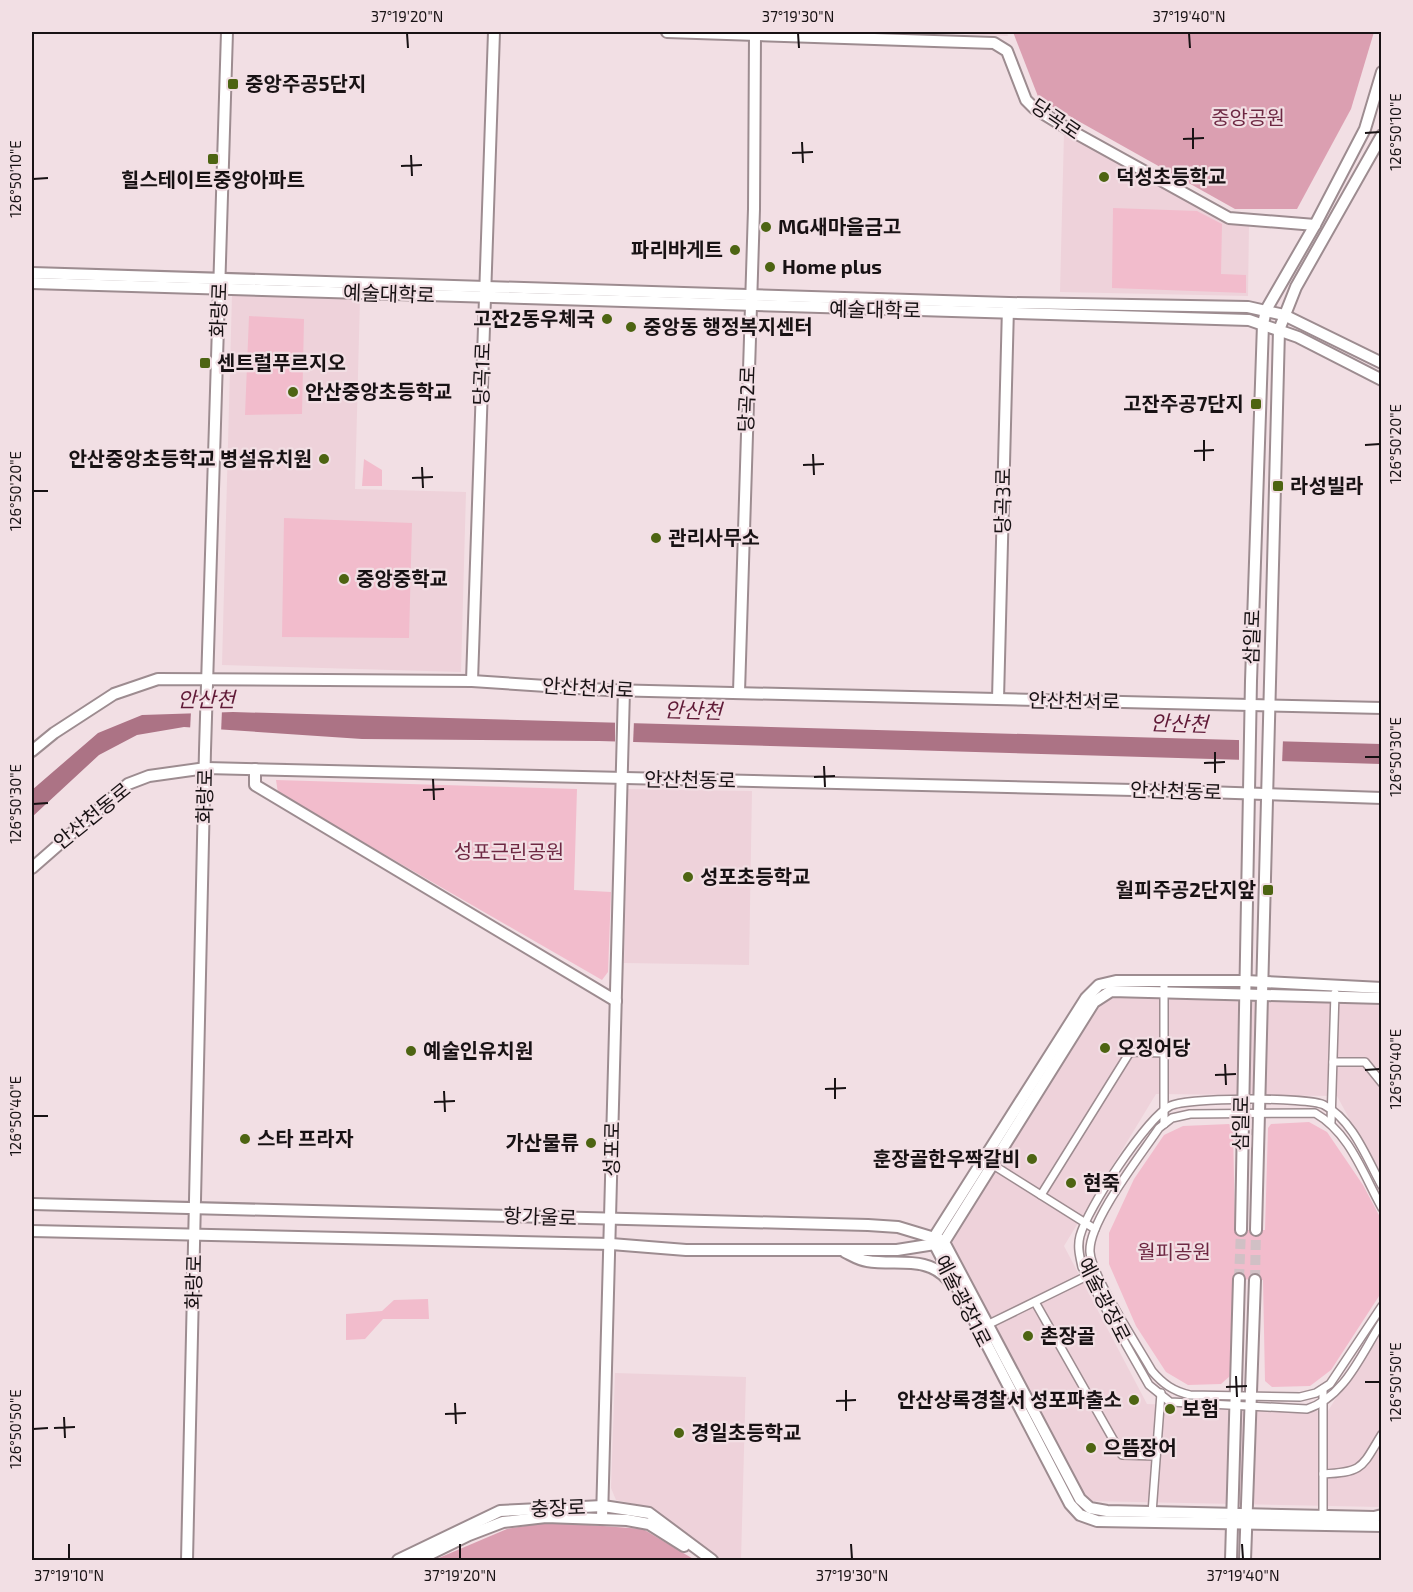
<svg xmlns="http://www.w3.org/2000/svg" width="1413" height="1592" font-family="'Exo 2','Noto Sans KR',sans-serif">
	<rect width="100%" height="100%" fill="#f2dfe4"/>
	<g fill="#eed2da">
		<polygon points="914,32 1007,32 1008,36"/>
		<polygon points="1064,133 1226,222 1249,223 1248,296 1060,292"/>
		<polygon points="232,295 360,298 355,489 466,492 461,672 222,665"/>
		<polygon points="628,789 752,791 749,965 624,963"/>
		<polygon points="1102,996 1381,1004 1381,1177 1337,1096 1156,1094 1064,1246 1147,1404 1328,1411 1381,1325 1381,1507 1087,1501 952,1243"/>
		<polygon points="615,1373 746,1377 741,1560 712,1560 648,1507 616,1500 611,1488"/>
	</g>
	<g fill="#f2bccc">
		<polygon points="1113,208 1197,211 1222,224 1221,274 1246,275 1246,293 1112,288"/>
		<polygon points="249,316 304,319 302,414 245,415"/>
		<polygon points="364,459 382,470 382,486 362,486"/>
		<polygon points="284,518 412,523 409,638 282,637"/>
		<polygon points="276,780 577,789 574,890 611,892 608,972 602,980 278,793"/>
		<polygon points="1309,1122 1327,1132 1363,1185 1381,1219 1381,1293 1331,1370 1310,1386 1272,1387 1265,1381 1263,1280 1233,1279 1230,1376 1221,1384 1188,1385 1166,1372 1136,1326 1109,1264 1109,1233 1134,1179 1164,1135 1183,1126 1229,1124 1233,1128 1235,1230 1265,1230 1268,1128 1271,1124"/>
		<polygon points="428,1299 429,1319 383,1319 365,1339 346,1340 346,1314 382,1311 394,1300"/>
	</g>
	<g fill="#db9fb1">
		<polygon points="1013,32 1374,32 1351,109 1297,209 1235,209 1039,99"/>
		<polygon points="549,1522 643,1529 695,1560 434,1560 507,1529"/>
	</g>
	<polygon fill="#ac7385" points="233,712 1381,744 1381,764 599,741 362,739 184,727 137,735 99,755 32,817 32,790 98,733 142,715"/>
	<g fill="#f2dfe4">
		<polygon points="222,709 221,734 190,731 191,711"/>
		<polygon points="615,720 634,720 633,745 615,745"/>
		<polygon points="1239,738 1283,739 1282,765 1239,763"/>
	</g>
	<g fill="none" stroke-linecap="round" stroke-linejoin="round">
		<g stroke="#d1c0c5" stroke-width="10" stroke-dasharray="10 5" stroke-linecap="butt">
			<polyline points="1239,1279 1241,1230"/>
			<polyline points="1255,1280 1256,1230"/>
		</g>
		<g stroke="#9d8c90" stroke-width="10">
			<g id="street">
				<polyline points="1164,981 1164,1124"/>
				<polyline points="1333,1062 1365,1062 1382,1083"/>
				<polyline points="1331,1122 1335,993"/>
				<polyline points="990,1163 1095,1229"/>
				<path d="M 1382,1186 C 1367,1159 1353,1120 1324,1105 C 1308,1097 1187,1097 1170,1106 C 1146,1119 1087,1209 1080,1236 C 1077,1247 1080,1257 1082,1267 L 1149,1385 L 1170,1402 L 1307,1409 C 1345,1397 1361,1354 1382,1322"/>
				<polyline points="1041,1195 1130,1052 1164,1053"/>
				<path d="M 1382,1208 C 1363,1174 1350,1133 1315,1113 L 1190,1114 L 1172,1118 L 1159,1128 C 1141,1155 1088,1222 1090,1252 C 1092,1277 1138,1346 1152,1371 C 1163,1384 1173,1391 1190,1395 L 1300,1397 L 1316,1393 L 1330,1384 L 1382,1306"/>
				<polyline points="1035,1302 1122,1455 1156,1456"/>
				<polyline points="985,1326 1091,1274"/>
				<polyline points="1323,1389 1323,1518"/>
				<path d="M 1323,1474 C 1364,1472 1361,1468 1382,1434"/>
				<polyline points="1152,1513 1161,1393"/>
			</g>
		</g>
		<g stroke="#9d8c90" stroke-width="14">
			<g id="secondary">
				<polyline points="667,32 994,43 1007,51 1026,100 1034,108 1070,130 1229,218 1315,225"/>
				<polyline points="32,273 1009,303 1248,307 1284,315 1382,363"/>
				<polyline points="32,283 1249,320 1298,337 1382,380"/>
				<polyline points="472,681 494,32"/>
				<polyline points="739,692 754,209 755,34"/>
				<polyline points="998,699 1008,307"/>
				<polyline points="32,751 54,733 114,694 158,679 472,681 607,690 1382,708"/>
				<polyline points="255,769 255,785 616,1001"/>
				<polyline points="32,868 128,784 149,776 206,768 1176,791 1382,798"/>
				<polyline points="1382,988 1245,981 1116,981 1099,985 1086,998 935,1236 935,1245 1070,1504 1080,1515 1097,1521 1382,1526"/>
				<polyline points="1382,998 1111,991 1094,1002 944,1242 1080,1499 1090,1508 1107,1511 1374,1517 1382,1515"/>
				<polyline points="32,1204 868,1225 898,1227 941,1240"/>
				<polyline points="1241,1230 1251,681 1263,324 1266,310 1315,225 1365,129 1382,72"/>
				<polyline points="1256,1230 1279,330 1296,287 1382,135"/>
				<polyline points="32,1231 611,1244 686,1250 897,1250 941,1243"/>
				<path d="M 845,1252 C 853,1256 859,1260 867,1261 C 896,1266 928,1255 948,1280"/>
				<polyline points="602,1519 624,690"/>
				<polyline points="187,1560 205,750 227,32"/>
				<polyline points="398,1560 500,1511 603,1506 649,1513 712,1560"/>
				<polyline points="418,1560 469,1535 503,1522 546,1517 627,1520 649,1524 684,1546"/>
				<polyline points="1231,1560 1239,1279"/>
				<polyline points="1245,1560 1255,1280"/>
			</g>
		</g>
		<use href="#street" stroke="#fff" stroke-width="7"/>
		<use href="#secondary" stroke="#fff" stroke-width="10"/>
	</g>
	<path fill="none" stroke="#181214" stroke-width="2" d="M 407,33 L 408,48M 798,33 L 799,48M 1189,33 L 1190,48M 1193,128 L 1193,149M 1365,133 L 1380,132M 1183,139 L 1204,138M 802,142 L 803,163M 792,153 L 813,152M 411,155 L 412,176M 401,166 L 422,165M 33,179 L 48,178M 1204,440 L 1204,461M 1365,445 L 1380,444M 1194,451 L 1214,450M 813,454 L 814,475M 803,465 L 824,464M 422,467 L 423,488M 412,478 L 433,477M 33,491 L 48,491M 1215,752 L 1215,773M 1365,757 L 1380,757M 1204,763 L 1225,762M 824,766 L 825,787M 814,777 L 835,776M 433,779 L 434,800M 423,790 L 444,789M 33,804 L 48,803M 1225,1064 L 1226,1085M 1365,1070 L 1380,1069M 1215,1075 L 1236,1074M 835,1078 L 835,1099M 825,1089 L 846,1088M 444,1091 L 445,1112M 434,1102 L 455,1101M 33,1116 L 48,1116M 1236,1376 L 1237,1397M 1365,1382 L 1380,1382M 1226,1387 L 1247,1386M 846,1390 L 846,1411M 836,1401 L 856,1400M 455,1403 L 456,1424M 445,1414 L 466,1413M 64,1417 L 65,1438M 54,1428 L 75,1427M 33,1429 L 48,1428M 69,1544 L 69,1559M 460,1544 L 460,1559M 851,1544 L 852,1559M 1242,1544 L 1243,1559"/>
	<g fill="#4d6412" stroke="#f2dfe4" stroke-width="2">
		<rect x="227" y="78" width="12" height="12" rx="3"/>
		<rect x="207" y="153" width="12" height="12" rx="3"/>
		<circle cx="1104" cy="177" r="6"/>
		<circle cx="766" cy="227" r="6"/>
		<circle cx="735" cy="250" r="6"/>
		<circle cx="770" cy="267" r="6"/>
		<circle cx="607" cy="319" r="6"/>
		<circle cx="631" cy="327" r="6"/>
		<rect x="199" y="357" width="12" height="12" rx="3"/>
		<circle cx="293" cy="392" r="6"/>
		<rect x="1250" y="398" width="12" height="12" rx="3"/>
		<circle cx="324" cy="459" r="6"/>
		<rect x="1272" y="480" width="12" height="12" rx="3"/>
		<circle cx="656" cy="538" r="6"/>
		<circle cx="344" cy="579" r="6"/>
		<circle cx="688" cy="877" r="6"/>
		<rect x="1262" y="884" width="12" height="12" rx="3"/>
		<circle cx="1105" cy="1048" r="6"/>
		<circle cx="411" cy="1051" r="6"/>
		<circle cx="245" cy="1139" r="6"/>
		<circle cx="591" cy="1143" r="6"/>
		<circle cx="1032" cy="1159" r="6"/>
		<circle cx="1071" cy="1183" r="6"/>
		<circle cx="1028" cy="1336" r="6"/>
		<circle cx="1134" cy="1400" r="6"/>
		<circle cx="1170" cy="1409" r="6"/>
		<circle cx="679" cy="1433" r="6"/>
		<circle cx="1091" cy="1448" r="6"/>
	</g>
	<g text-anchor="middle" stroke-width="4.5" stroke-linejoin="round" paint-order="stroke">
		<g font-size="20" font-weight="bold" fill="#181214" stroke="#f2dfe4" text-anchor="start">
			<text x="245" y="91">중앙주공5단지</text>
			<text x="1116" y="184">덕성초등학교</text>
			<text x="213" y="187" text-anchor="middle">힐스테이트중앙아파트</text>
			<text x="778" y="234">MG새마을금고</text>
			<text x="723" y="257" text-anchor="end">파리바게트</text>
			<text x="782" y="274">Home plus</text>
			<text x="595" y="326" text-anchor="end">고잔2동우체국</text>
			<text x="643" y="334">중앙동 행정복지센터</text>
			<text x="217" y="370">센트럴푸르지오</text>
			<text x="305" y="399">안산중앙초등학교</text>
			<text x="1244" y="411" text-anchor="end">고잔주공7단지</text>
			<text x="312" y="466" text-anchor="end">안산중앙초등학교 병설유치원</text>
			<text x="1290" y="493">라성빌라</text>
			<text x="668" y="545">관리사무소</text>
			<text x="356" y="586">중앙중학교</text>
			<text x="700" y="884">성포초등학교</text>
			<text x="1256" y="897" text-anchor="end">월피주공2단지앞</text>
			<text x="1117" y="1055">오징어당</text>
			<text x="423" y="1058">예술인유치원</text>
			<text x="257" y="1146">스타 프라자</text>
			<text x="579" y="1150" text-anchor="end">가산물류</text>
			<text x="1020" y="1166" text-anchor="end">훈장골한우짝갈비</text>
			<text x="1083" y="1190">현죽</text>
			<text x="1040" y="1343">촌장골</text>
			<text x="1122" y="1407" text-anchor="end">안산상록경찰서 성포파출소</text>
			<text x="1182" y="1416">보험</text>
			<text x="691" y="1440">경일초등학교</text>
			<text x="1103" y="1455">으뜸장어</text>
		</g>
		<g font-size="20" fill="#6e2843" stroke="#f2dfe4">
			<text x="1248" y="125">중앙공원</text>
			<text x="509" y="859">성포근린공원</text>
			<text x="1174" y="1259">월피공원</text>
		</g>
		<g font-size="20" fill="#181214" stroke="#f2dfe4">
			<text transform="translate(1056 119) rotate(34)" y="7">당곡로</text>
			<text transform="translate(389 294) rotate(2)" y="7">예술대학로</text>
			<text transform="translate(219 310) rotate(-88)" y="7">화랑로</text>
			<text transform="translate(875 310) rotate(1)" y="7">예술대학로</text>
			<text transform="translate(482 374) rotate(-88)" y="7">당곡1로</text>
			<text transform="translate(747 399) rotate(-88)" y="7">당곡2로</text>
			<text transform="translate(1003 501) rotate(-89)" y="7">당곡3로</text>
			<text transform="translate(1252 637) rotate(-88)" y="7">삼일로</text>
			<text transform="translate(588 688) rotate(3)" y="7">안산천서로</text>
			<text transform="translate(1074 701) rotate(1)" y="7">안산천서로</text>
			<text transform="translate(690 780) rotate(1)" y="7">안산천동로</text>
			<text transform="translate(1176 791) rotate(2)" y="7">안산천동로</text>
			<text transform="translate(205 796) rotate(-89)" y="7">화랑로</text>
			<text transform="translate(92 816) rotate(-39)" y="7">안산천동로</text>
			<text transform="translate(1241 1123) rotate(-89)" y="7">삼일로</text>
			<text transform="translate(612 1149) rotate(-89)" y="7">성포로</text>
			<text transform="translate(540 1217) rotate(2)" y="7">항가울로</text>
			<text transform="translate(194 1282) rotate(-89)" y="7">화랑로</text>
			<text transform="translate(1104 1300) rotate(63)" y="7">예술광장로</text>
			<text transform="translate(963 1301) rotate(63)" y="7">예술광장1로</text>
			<text transform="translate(558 1508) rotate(-2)" y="7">충장로</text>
		</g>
		<g font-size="21" font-style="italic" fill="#601a37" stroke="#f2dfe4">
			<text x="206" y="707">안산천</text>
			<text transform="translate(693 711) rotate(2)" y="7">안산천</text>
			<text transform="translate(1179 724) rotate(2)" y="7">안산천</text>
		</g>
	</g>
	<rect width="1413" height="1592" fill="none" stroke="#f2dfe4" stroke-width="66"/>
	<rect x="33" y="33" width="1347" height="1526" fill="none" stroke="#181214" stroke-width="2"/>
	<g font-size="15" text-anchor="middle" fill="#181214">
		<text x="407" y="22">37°19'20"N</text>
		<text x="798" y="22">37°19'30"N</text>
		<text x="1189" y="22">37°19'40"N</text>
		<text transform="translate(1396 132) rotate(-90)" y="5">126°50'10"E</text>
		<text transform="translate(16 179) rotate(-90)" y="5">126°50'10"E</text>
		<text transform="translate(1396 444) rotate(-90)" y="5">126°50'20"E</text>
		<text transform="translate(16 491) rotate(-90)" y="5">126°50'20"E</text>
		<text transform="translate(1396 757) rotate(-90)" y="5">126°50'30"E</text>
		<text transform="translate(16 804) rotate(-90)" y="5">126°50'30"E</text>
		<text transform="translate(1396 1069) rotate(-90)" y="5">126°50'40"E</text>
		<text transform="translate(16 1116) rotate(-90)" y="5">126°50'40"E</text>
		<text transform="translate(1396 1382) rotate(-90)" y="5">126°50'50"E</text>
		<text transform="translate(16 1429) rotate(-90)" y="5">126°50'50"E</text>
		<text x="69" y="1581">37°19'10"N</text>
		<text x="460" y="1581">37°19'20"N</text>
		<text x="852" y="1581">37°19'30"N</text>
		<text x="1243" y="1581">37°19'40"N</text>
	</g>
</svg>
